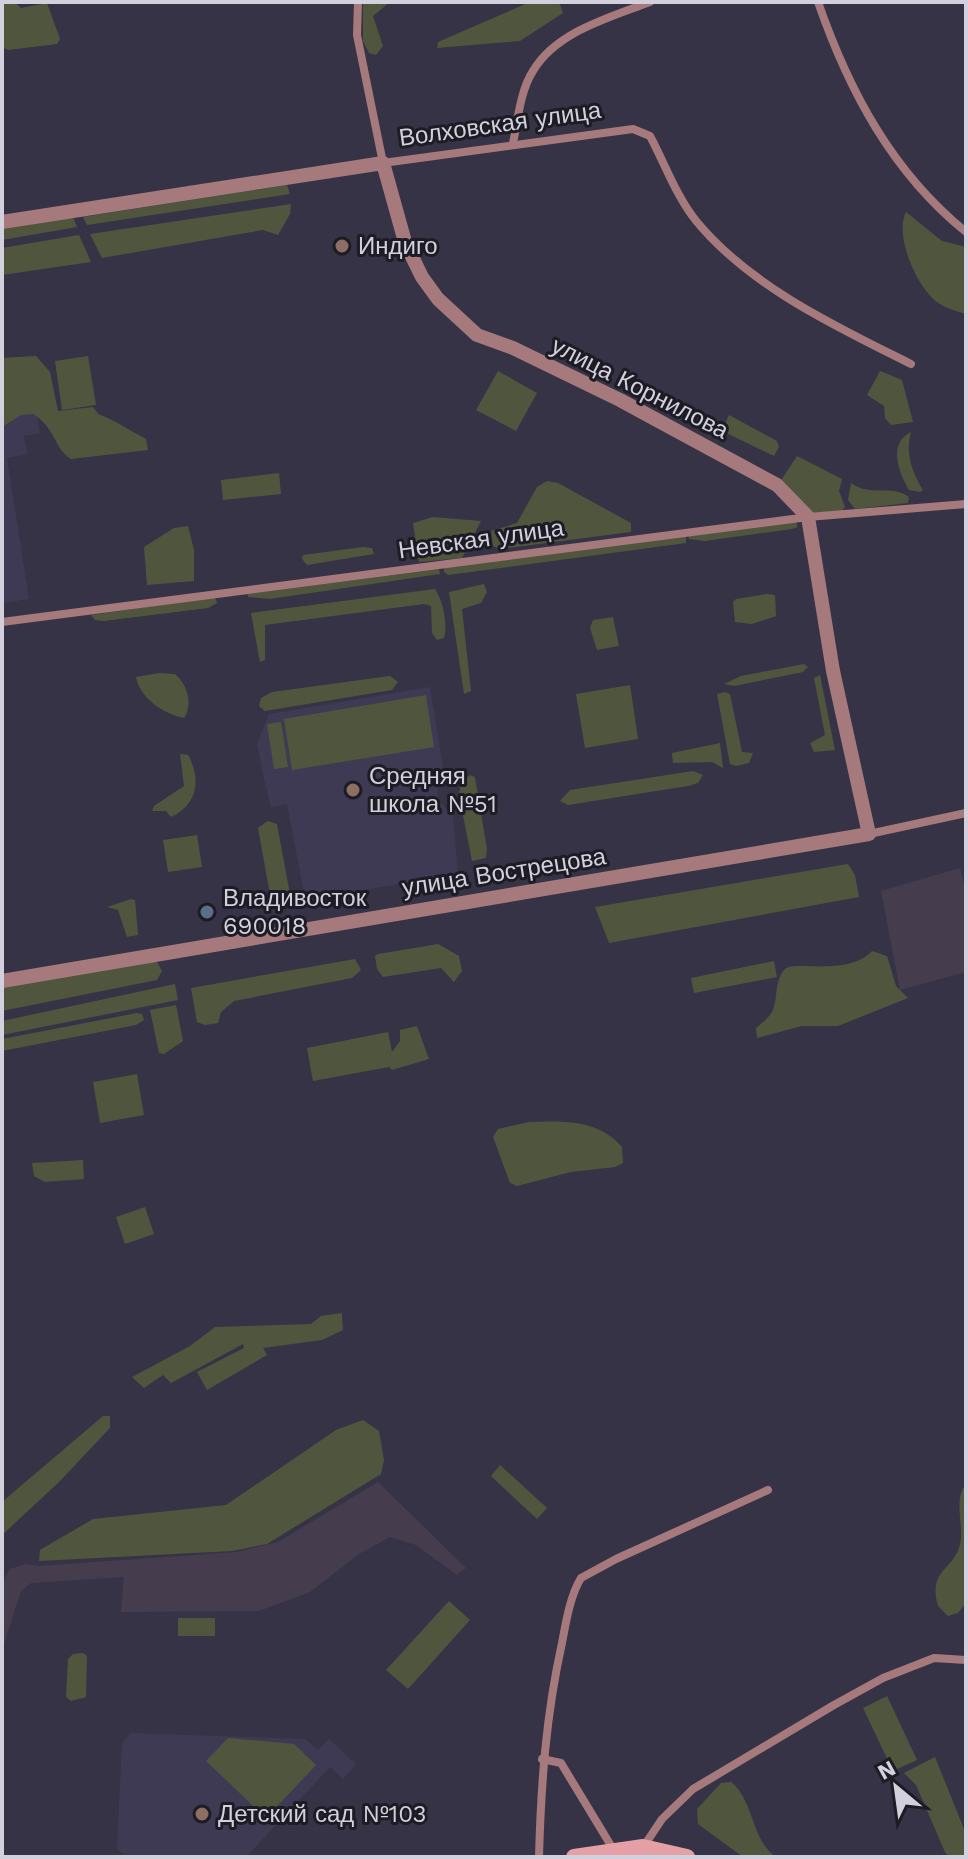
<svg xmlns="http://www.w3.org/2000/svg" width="968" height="1859" font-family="'Work Sans',sans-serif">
	<rect width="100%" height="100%" fill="#363346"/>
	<g fill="#3e3a54">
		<polygon points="36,408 40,433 24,436 27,454 7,458 29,599 2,603 2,413"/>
		<polygon points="430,687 444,773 437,793 440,802 453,816 458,874 317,898 303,888 287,804 271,807 264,779 257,744 269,714"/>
		<polygon points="130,1733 305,1739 318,1750 329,1739 356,1764 343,1779 330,1767 246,1857 126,1857 117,1849 122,1743"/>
	</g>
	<g fill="#453d4e">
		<polygon points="960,868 966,892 966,972 900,990 881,891"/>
		<polygon points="378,1482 466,1568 457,1575 416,1545 390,1537 359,1554 310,1592 259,1611 121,1612 124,1577 31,1583 21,1591 2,1650 2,1584 10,1569 25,1564 38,1566 237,1552 278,1542"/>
	</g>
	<g fill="#50563e">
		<polygon points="2,2 14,2 21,8 47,3 60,39 57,44 8,50 2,47"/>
		<polygon points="363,2 390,2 373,16 383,46 376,55 369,53 363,41"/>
		<polygon points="530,2 559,2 563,13 520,41 437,48 438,42"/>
		<polygon points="287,185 290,194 87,225 83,217"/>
		<polygon points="291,204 290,214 278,235 263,230 102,258 90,234"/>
		<path d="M 906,212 L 942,241 L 966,247 L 966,314 C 956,311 945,308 937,302 C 916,286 894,235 906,212 Z"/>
		<polygon points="73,217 77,227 2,240 2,229"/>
		<polygon points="79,235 91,262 2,275 2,248"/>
		<path d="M 36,356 L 50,372 L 58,411 L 93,407 L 98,414 C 115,420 129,430 146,439 L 148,450 L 71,459 C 54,449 56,428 33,414 L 21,415 L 2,427 L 2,358 Z"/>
		<polygon points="88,356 96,405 62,410 55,361"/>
		<polygon points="498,371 537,393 516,431 476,410"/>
		<polygon points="880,371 902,380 913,422 891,425 885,418 884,406 867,395"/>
		<polygon points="729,415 777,441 779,447 774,456 722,431"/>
		<path d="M 911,432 C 905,453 912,472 923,490 L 920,492 L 909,490 C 898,471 888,443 911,432 Z"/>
		<polygon points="797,456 842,479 839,491 845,507 841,512 810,514 780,482"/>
		<polygon points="279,473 281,494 223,500 221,480"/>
		<polygon points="547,481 558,483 631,523 631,532 501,549 493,546 491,531 517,523 537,487"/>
		<path d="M 851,483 C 869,497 891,484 909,497 L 908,503 L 855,509 L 848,500 Z"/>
		<polygon points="433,517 481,521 462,558 419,562 413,523"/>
		<polygon points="795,520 798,527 792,529 705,541 689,539 688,534"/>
		<polygon points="188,526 194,550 194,581 147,585 144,547 174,528"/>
		<polygon points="686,536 686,543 448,575 444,572 444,566"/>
		<polygon points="363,547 372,548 374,554 307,565 302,559 303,555"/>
		<polygon points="439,569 440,574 270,599 248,597 248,594"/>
		<polygon points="484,584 487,592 481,603 462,609 471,691 464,694 449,592"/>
		<path d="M 435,589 C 443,601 448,624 444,638 L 437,640 L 432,633 L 431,606 L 424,604 L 265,625 L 265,660 L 260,662 L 251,613 Z"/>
		<polygon points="767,594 775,595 776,616 752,624 735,622 733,602 736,599"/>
		<polygon points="215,597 217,603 208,608 104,621 95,620 91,615"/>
		<polygon points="613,617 619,646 597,650 590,628 593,620"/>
		<polygon points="804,664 808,667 803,672 734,686 724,684 741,676"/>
		<path d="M 159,673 L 175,674 C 188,685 193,705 184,718 C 163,714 140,698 136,677 Z"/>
		<polygon points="820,675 835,750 814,752 810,743 825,735 814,678"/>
		<polygon points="390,676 398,682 392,690 265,711 259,706 261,698 272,692"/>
		<polygon points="630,685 638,739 585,748 576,694"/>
		<polygon points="725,692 730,694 742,752 753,753 749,763 736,766 730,764 717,694"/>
		<polygon points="426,695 434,747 292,770 284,719"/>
		<polygon points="281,722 288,767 274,769 267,724"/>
		<polygon points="720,743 723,768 712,762 673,763 672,753"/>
		<path d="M 180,754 L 188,755 C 202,780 197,805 171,817 L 166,811 L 152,811 L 154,806 L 184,786 Z"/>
		<polygon points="693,771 703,775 698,783 688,786 568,805 560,801 570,790"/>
		<polygon points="470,775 475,777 487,849 486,858 472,861 471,856 459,795 461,782"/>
		<polygon points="268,821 277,824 290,894 271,900 258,828"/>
		<polygon points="197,835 202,867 168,872 163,840"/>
		<polygon points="848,864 855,875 859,897 609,943 595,907"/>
		<polygon points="131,899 135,900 138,935 127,937 118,910 107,907"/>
		<polygon points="438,944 459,956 462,971 454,982 441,968 383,977 377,969 375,956 378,954"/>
		<path d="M 872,951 L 887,956 L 896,986 L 908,998 L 838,1026 L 802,1026 L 757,1038 L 756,1028 C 762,1023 769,1018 773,1010 C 778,998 774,981 785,969 C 794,960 848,977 872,951 Z"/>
		<polygon points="355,959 361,970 352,978 234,1001 221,1012 218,1023 205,1025 197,1022 191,988"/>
		<polygon points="156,960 162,971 157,980 2,1011 2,986"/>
		<polygon points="774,961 777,977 694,993 691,978"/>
		<polygon points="175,984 178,1000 2,1035 2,1021"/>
		<polygon points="176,1005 183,1041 164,1054 159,1053 150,1010"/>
		<polygon points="137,1013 142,1014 144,1020 136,1025 2,1051 2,1039"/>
		<polygon points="417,1026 429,1059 392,1070 389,1067 313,1081 307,1048 388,1032 392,1052 400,1041 400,1030"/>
		<polygon points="137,1074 144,1115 100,1123 93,1082"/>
		<path d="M 529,1122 C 563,1121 598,1119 622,1147 L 623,1163 L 615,1167 L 571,1172 L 517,1186 L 510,1183 L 493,1137 L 498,1129 Z"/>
		<polygon points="83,1160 84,1179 45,1182 34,1176 32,1163"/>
		<polygon points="145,1207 154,1234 125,1244 116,1217"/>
		<polygon points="342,1313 343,1330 322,1340 263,1348 267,1355 207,1390 197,1372 244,1348 243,1344 171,1383 163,1375 144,1388 132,1377 190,1346 215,1327 311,1324 321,1316"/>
		<polygon points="103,1416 110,1416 110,1428 59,1482 2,1535 2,1502"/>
		<polygon points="363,1420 379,1431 384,1460 381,1474 267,1544 232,1551 39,1561 40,1550 93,1519 226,1505 336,1430"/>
		<polygon points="500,1465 547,1508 537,1519 491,1476"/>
		<path d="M 966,1484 L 966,1603 L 958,1613 L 948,1616 L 938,1606 C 928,1571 951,1571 959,1548 C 966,1528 952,1501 966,1484 Z"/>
		<polygon points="449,1601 470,1620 408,1689 386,1670"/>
		<rect x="178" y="1618" width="37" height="18"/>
		<polygon points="83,1653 87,1656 86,1697 71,1701 66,1697 68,1659 73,1654"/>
		<polygon points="887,1696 917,1760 893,1771 863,1708"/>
		<polygon points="228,1738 294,1744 316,1765 266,1818 206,1761"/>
		<polygon points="935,1757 966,1834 966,1857 949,1857 945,1852 916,1785 904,1773"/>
		<path d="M 731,1782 C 754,1800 751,1840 776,1857 L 743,1857 L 698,1824 L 697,1809 L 721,1783 Z"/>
	</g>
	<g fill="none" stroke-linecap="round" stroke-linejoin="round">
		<g stroke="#a67a7d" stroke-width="8">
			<path d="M 358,2 L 357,35 L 383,163 L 633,129 L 650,136 C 665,164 677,198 697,222 C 751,287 837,327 911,364"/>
			<path d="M 818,2 C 849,91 892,172 966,232"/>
			<path d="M 513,143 C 518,120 520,91 533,71 C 556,32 610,17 650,2"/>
			<polyline points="2,622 808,517 966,504"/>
			<polyline points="869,834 966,813"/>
			<polyline points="542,1759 561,1763 613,1849"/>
			<polyline points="644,1846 662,1819 693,1789 834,1705 883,1678 934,1658 966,1660"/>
			<path d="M 539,1857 C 541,1784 546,1715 562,1643 C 566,1622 570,1596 581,1578 L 616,1559 L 768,1490"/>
		</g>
		<polyline stroke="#a67a7d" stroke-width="14" points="2,222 383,163 405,242 422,277 438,299 477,335 513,348 620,400 777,485 808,517 833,671 869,834 2,981"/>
		<polyline stroke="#e5a0a5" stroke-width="16" points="574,1857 643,1847 687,1857"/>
	</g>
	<g fill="#8d6e63" stroke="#1d1c25" stroke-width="3">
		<circle cx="342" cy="246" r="8"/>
		<circle cx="353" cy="790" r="8"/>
		<circle cx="202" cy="1814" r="8"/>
	</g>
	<circle fill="#5c6f8a" stroke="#1d1c25" stroke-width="3" cx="207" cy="912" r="8"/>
	<g text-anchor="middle" stroke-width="6" stroke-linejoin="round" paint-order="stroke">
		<g font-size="24" fill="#d1d0dc" stroke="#1d1c25">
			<text transform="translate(500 124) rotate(-8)" y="8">Волховская улица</text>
			<text transform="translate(640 388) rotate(27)" y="8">улица Корнилова</text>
			<text transform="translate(481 539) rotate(-8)" y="8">Невская улица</text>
			<text transform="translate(504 872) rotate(-9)" y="8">улица Вострецова</text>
		</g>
		<g font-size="24" fill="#d1d0dc" stroke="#1d1c25" text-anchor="start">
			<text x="358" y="254">Индиго</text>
			<text x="369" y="784">Средняя<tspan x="369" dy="28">школа №51</tspan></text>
			<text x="223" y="906">Владивосток<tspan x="223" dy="28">690018</tspan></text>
			<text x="218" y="1822">Детский сад №103</text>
		</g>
	</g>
	<rect width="968" height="1859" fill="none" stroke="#d1d0dc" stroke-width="8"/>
	<g transform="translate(896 1787) rotate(331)" stroke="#1d1c25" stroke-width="6" paint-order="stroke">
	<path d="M0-6L14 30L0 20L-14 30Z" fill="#d1d0dc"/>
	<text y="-12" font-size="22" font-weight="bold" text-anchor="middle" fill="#d1d0dc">N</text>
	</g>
</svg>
